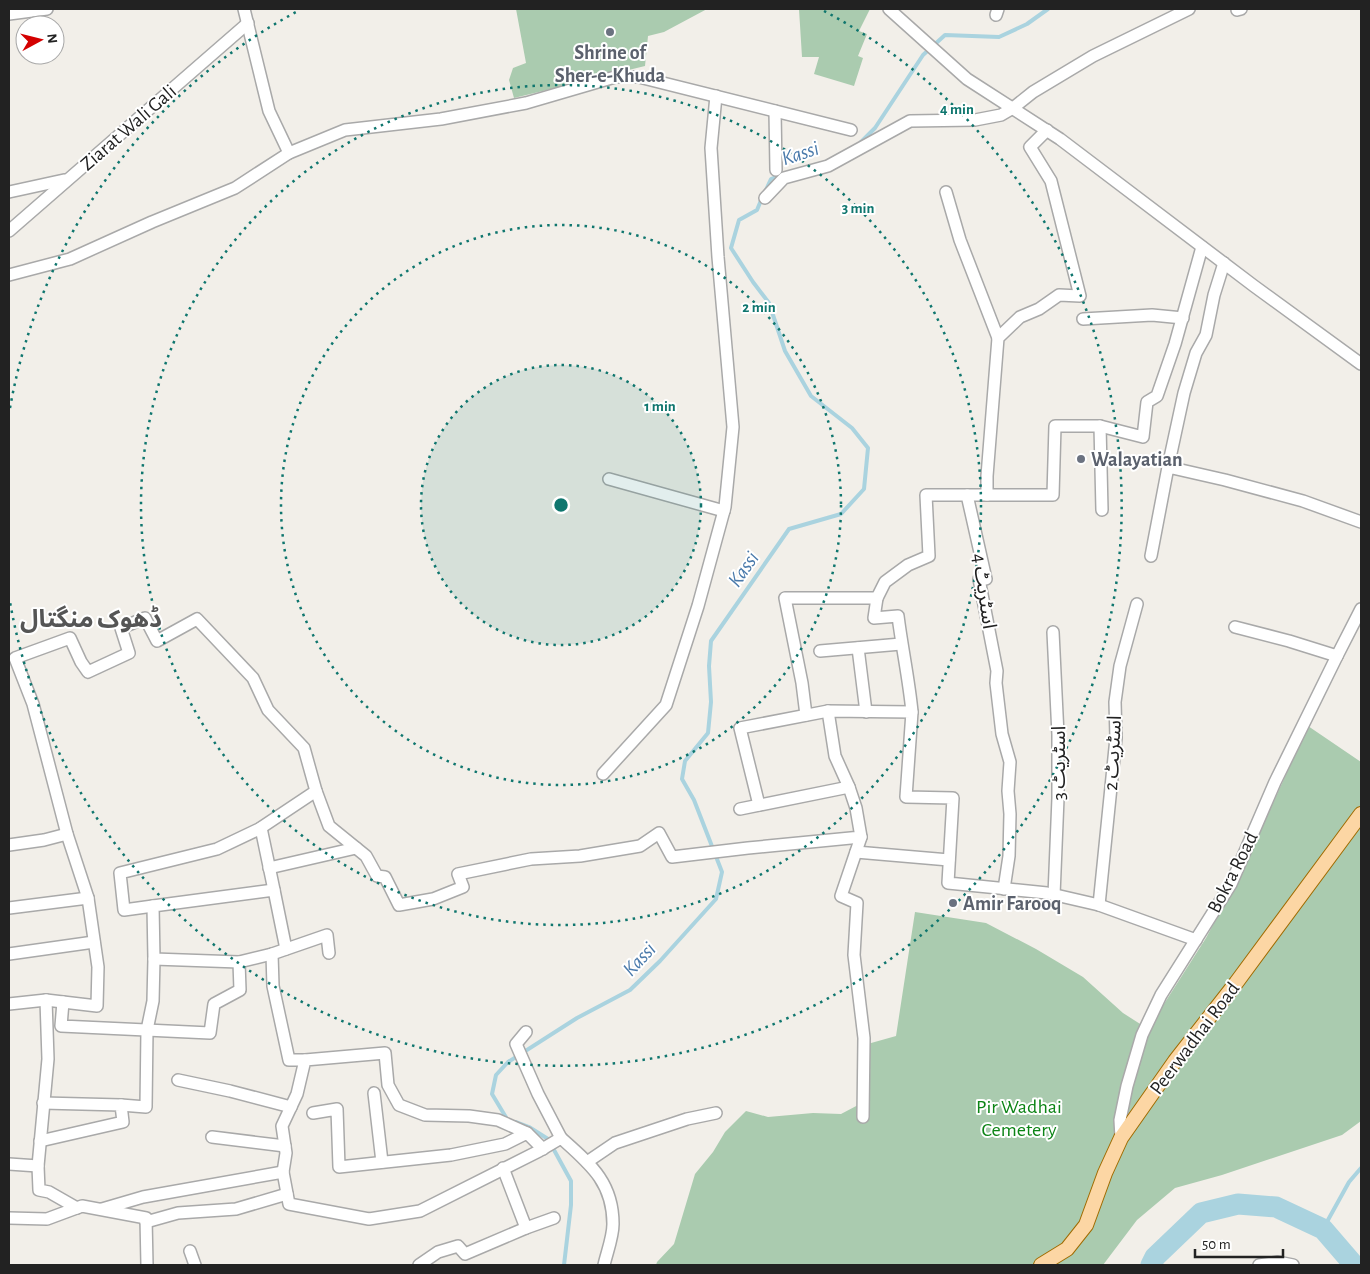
<svg xmlns="http://www.w3.org/2000/svg" width="1370" height="1274" font-family="'Alegreya Sans','Noto Sans Arabic',sans-serif">
	<rect width="100%" height="100%" fill="#f2efe9"/>
	<g fill="#aacbaf">
		<polygon points="516,9 707,9 664,32 648,36 645,66 514,98 509,80 513,68 526,63"/>
		<polygon points="799,9 870,9 859,31 867,34 858,56 863,58 854,86 814,74 819,57 802,57"/>
		<polygon points="1308,726 1361,762 1361,1121 1342,1135 1222,1175 1175,1188 1137,1220 1103,1265 656,1265 657,1262 674,1244 695,1174 713,1152 725,1132 746,1111 768,1117 813,1113 841,1114 860,1104 864,1045 896,1036 915,912 986,923 1036,949 1083,977 1123,1013 1148,1029 1206,938 1243,869"/>
	</g>
	<g fill="none" stroke-linecap="round" stroke-linejoin="round">
		<g stroke="#aad3df" stroke-width="4">
			<polyline points="861,142 875,128 923,55 945,35 999,37 1027,24 1048,9"/>
			<polyline points="765,192 771,179 781,175"/>
			<polyline points="507,1119 492,1094 496,1075 508,1062 577,1018 630,990 660,961 716,899 722,872 694,800 682,779 685,761 708,733 711,702 709,666 711,641 789,529 841,514 864,489 868,448 852,428 811,396 785,351 769,303 753,282 731,248 739,220 757,210 762,198"/>
			<polyline points="516,1122 529,1127 548,1139 571,1181 571,1205 564,1265"/>
			<polyline points="1323,1229 1349,1182 1361,1168"/>
		</g>
		<polyline stroke="#aad3df" stroke-width="21" points="1151,1265 1155,1257 1201,1213 1238,1204 1276,1207 1323,1229 1354,1265"/>
		<g stroke="#a9a9a9" stroke-width="14">
			<g id="minor">
				<polyline points="244,9 269,111 289,153 345,130 441,119 526,103 615,77 639,77 851,130"/>
				<polyline points="889,9 967,79 1060,139 1254,286 1361,364"/>
				<polyline points="1237,10 1241,9"/>
				<polyline points="9,14 47,9"/>
				<polyline points="996,15 998,9"/>
				<polyline points="775,111 776,170"/>
				<polyline points="9,192 64,180"/>
				<polyline points="946,192 960,240 998,338"/>
				<polyline points="765,198 784,178 828,166 910,121 975,120 1001,115 1013,108 1033,92 1093,56 1189,9"/>
				<polyline points="9,231 248,23"/>
				<polyline points="9,275 70,259 152,222 235,188 289,153"/>
				<polyline points="1083,319 1152,315 1183,318"/>
				<polyline points="1100,426 1143,437 1147,402 1157,396 1175,344 1202,247"/>
				<polyline points="1168,467 1184,393 1196,353 1206,335 1214,295 1224,263"/>
				<polyline points="609,479 724,511"/>
				<polyline points="967,495 1053,495 1055,426 1100,426 1102,510"/>
				<polyline points="987,495 987,476 998,338 1020,317 1039,309 1059,295 1080,296 1051,181 1030,147 1047,130"/>
				<polyline points="1151,556 1168,467 1225,480 1303,501 1361,522"/>
				<polyline points="877,598 885,582 908,565 929,556 926,495 967,495 986,579 979,579 997,671 996,683 1002,734 1010,762 1008,791 1010,814 1009,856 1004,889"/>
				<polyline points="1235,627 1289,641 1337,656"/>
				<polyline points="1053,632 1058,735 1058,798 1054,895"/>
				<polyline points="858,648 866,712"/>
				<polyline points="820,651 901,644"/>
				<path d="M 806,715 L 802,683 L 785,598 L 877,598 L 874,618 L 898,616 C 902,648 909,680 912,712"/>
				<polyline points="603,774 666,705 698,606 725,507 733,427 718,257 711,148 716,96"/>
				<polyline points="316,791 329,826 366,856 377,876 385,877 399,905 433,899 463,887 458,874 531,859 580,856 640,846 659,833 672,857 748,848 861,837 856,808 849,787 835,756 828,711 912,712 906,797 953,798 948,883 1047,893 1099,905 1196,940"/>
				<polyline points="759,805 740,728 828,711"/>
				<polyline points="740,809 849,787"/>
				<polyline points="261,828 274,890"/>
				<polyline points="861,837 841,896 857,903 854,955 864,1038 863,1117"/>
				<polyline points="9,845 44,840 67,834"/>
				<polyline points="856,852 949,860"/>
				<polyline points="269,868 356,848"/>
				<polyline points="88,898 67,834 33,704 15,658 70,638 81,662 88,672 129,653 121,628 145,618 157,641 197,619 253,678 268,710 304,748 316,791 259,829 217,849 120,873 124,910 153,906"/>
				<polyline points="1099,905 1116,738 1115,702 1120,666 1137,604"/>
				<polyline points="9,908 88,898 98,967 97,1006 46,1000 9,1004"/>
				<polyline points="9,954 94,942"/>
				<polyline points="239,962 154,959 153,906 274,890 286,949"/>
				<polyline points="63,1002 61,1026 210,1033 214,1004 240,990 239,962 272,954"/>
				<polyline points="526,1032 516,1044 538,1094 561,1138"/>
				<polyline points="305,1060 289,1060 273,986 272,954 327,935 329,953"/>
				<polyline points="178,1080 230,1091 291,1107"/>
				<polyline points="374,1093 382,1162"/>
				<polyline points="121,1105 146,1107 147,1030 153,1001 154,959"/>
				<polyline points="313,1113 337,1109 339,1167 451,1155 505,1144 527,1133 543,1149"/>
				<polyline points="212,1137 285,1146"/>
				<polyline points="1121,1138 1120,1120 1127,1086 1142,1035 1161,995 1231,884 1275,782 1337,656 1361,609"/>
				<polyline points="40,1141 123,1122 121,1105 43,1103"/>
				<polyline points="587,1162 615,1143 687,1119 716,1113"/>
				<polyline points="9,1164 38,1166 48,1059 46,1000"/>
				<polyline points="38,1166 39,1190 49,1192 77,1208"/>
				<polyline points="503,1168 526,1228 554,1218"/>
				<polyline points="283,1172 286,1153 282,1126 297,1094 305,1060 385,1053 388,1085 399,1105 425,1115 469,1116 498,1120 527,1133"/>
				<path d="M 102,1209 L 143,1197 L 283,1172 L 289,1204 L 369,1219 L 420,1211 L 539,1151 L 561,1138 C 590,1164 613,1182 613,1224 C 613,1237 607,1252 604,1265"/>
				<polyline points="9,1218 47,1219 82,1206 146,1218 147,1265"/>
				<polyline points="146,1222 178,1213 236,1209 287,1194"/>
				<polyline points="190,1251 195,1265"/>
				<polyline points="419,1265 438,1252 458,1246 465,1254 526,1228"/>
				<polyline points="1259,1265 1278,1262 1293,1265"/>
			</g>
		</g>
		<g stroke="#a06b00" stroke-width="16">
			<polyline id="major" points="1041,1265 1067,1249 1086,1225 1105,1173 1121,1138 1175,1061 1236,983 1361,814"/>
		</g>
		<use href="#minor" stroke="#fff" stroke-width="11"/>
		<use href="#major" stroke="#fcd6a4" stroke-width="14"/>
	</g>
	<circle cx="561" cy="505" r="140" fill="#0f766e" fill-opacity=".12"/>
	<g fill="none" stroke="#0f766e" stroke-width="2.5" stroke-dasharray="2.5 5">
		<circle cx="561" cy="505" r="140"/>
		<circle cx="561" cy="505" r="280"/>
		<circle cx="561" cy="505" r="420"/>
		<path d="M10 408A560 560 0 0 1 298 11M824 11A560 560 0 1 1 10 602"/>
	</g>
	<g fill="#6b7280" stroke="#fff" stroke-width="2">
		<circle cx="610" cy="32" r="5"/>
		<circle cx="1081" cy="459" r="5"/>
		<circle cx="953" cy="903" r="5"/>
	</g>
	<g text-anchor="middle" stroke-width="4" stroke-linejoin="round" paint-order="stroke">
		<g font-size="20" font-weight="bold" fill="#5b616d" stroke="#fff" text-anchor="start">
			<text x="610" y="59" text-anchor="middle">Shrine of<tspan x="610" dy="23">Sher-e-Khuda</tspan></text>
			<text x="1091" y="466">Walayatian</text>
			<text x="963" y="910">Amir Farooq</text>
		</g>
		<g font-size="20" fill="#222" stroke="#fff">
			<text transform="translate(128 127) rotate(-41)" y="7">Ziarat Wali Gali</text>
			<text transform="translate(985 591) rotate(82)" y="7">اسٹریٹ 4</text>
			<text transform="translate(1112 753) rotate(-87)" y="7">اسٹریٹ 2</text>
			<text transform="translate(1058 763) rotate(-90)" y="7">اسٹریٹ 3</text>
			<text transform="translate(1232 872) rotate(-63)" y="7">Bokra Road</text>
			<text transform="translate(1194 1038) rotate(-53)" y="7">Peerwadhai Road</text>
		</g>
		<g font-size="20" fill="#0c8416" stroke="#fff">
			<text x="1019" y="1113">Pir Wadhai<tspan x="1019" dy="23">Cemetery</tspan></text>
		</g>
		<g font-size="21" font-style="italic" fill="#4a7aab" stroke="#fff">
			<text transform="translate(800 153) rotate(-18)" y="7">Kassi</text>
			<text transform="translate(743 569) rotate(-55)" y="7">Kassi</text>
			<text transform="translate(639 959) rotate(-47)" y="7">Kassi</text>
		</g>
		<g font-size="25" font-weight="bold" fill="#555" stroke="#fff">
			<text x="91" y="627">ڈھوک منگتال</text>
		</g>
	</g>
	<circle cx="561" cy="505" r="8" fill="#0f766e" stroke="#fff" stroke-width="2.5"/>
	<g font-size="15" text-anchor="middle" font-weight="bold" fill="#0f766e" stroke="#fff" stroke-width="4" stroke-linejoin="round" paint-order="stroke">
		<text x="957" y="114">4 min</text>
		<text x="858" y="213">3 min</text>
		<text x="759" y="312">2 min</text>
		<text x="660" y="411">1 min</text>
	</g>
	<rect width="1370" height="1274" fill="none" stroke="#222222" stroke-width="20"/>
	<g transform="translate(40 40) rotate(83)"><circle r="24" fill="#ffffff" stroke="#a7a7a7"/>
	<path d="M0-4L9 19L0 12L-9 19Z" fill="#d40000"/>
	<text y="-8" font-size="14" font-weight="bold" text-anchor="middle" fill="#222222">N</text>
	</g>
	<path d="M1195 1249v8h88v-8" fill="none" stroke="#222222" stroke-width="2.5"/>
	<text x="1202" y="1249" font-size="15" fill="#222222" stroke="#ffffff" stroke-width="4" paint-order="stroke">50 m</text>
</svg>
